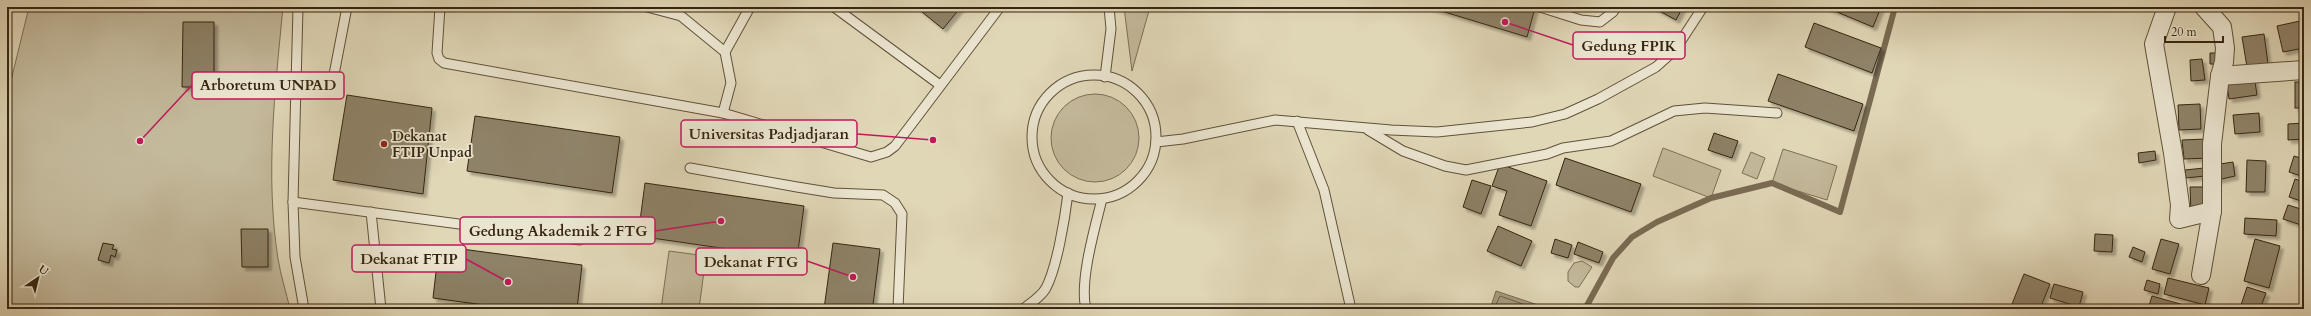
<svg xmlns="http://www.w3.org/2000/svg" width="2311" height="316" font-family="Cardo,serif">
	<defs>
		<filter id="shadow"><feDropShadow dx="3.5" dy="3.5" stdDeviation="1" flood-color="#0004"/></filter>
	</defs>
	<rect width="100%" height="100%" fill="#e0d7b7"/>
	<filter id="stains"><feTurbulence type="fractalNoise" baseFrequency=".005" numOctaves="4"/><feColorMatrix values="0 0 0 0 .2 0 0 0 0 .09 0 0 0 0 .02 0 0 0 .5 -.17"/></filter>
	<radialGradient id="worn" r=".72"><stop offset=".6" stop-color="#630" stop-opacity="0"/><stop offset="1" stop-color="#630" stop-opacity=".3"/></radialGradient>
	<g fill="#c3b99b" stroke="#7c6f56">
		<path d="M 29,7 L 283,7 C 275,90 265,176 278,259 C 281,276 286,292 290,309 L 7,309 L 7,97 Z"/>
		<polygon points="1124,7 1150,7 1132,71"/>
		<circle cx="1095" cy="138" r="44"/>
		<polygon points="1663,148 1721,170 1711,198 1653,176"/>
		<polygon points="1783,149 1837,166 1827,200 1772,183"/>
		<polygon points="1751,152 1765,158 1757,179 1742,173"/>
		<polygon points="669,251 706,256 699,309 661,309"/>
		<polygon points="1582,261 1592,267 1579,287 1575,287 1568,281 1568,272 1574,263"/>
	</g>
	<polygon fill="#a69a7f" stroke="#796b53" points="1496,291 1550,309 1490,309"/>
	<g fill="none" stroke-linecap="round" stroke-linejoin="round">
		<polyline stroke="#6e6048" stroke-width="1" points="1494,309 1500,296 1537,309"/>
		<polyline stroke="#796b53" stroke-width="6" points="1585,309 1613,258 1632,237 1657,222 1711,198 1772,183 1840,212 1895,7"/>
	</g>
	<g fill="#8e8267" stroke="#352511" filter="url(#shadow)">
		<polygon points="916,7 961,7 943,29"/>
		<polygon points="1428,7 1532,7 1535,8 1527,37"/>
		<polygon points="1652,7 1683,7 1676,20"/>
		<polygon points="1825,7 1881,7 1873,27"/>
		<polygon points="2300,21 2304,48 2283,52 2277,26"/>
		<polygon points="183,22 214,22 214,87 182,87"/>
		<polygon points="1814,23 1881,48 1872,73 1805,47"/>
		<polygon points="2264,34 2268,64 2247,67 2242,37"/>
		<polygon points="2210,53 2221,53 2222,64 2210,64"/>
		<polygon points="2202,59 2205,80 2191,81 2190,60"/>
		<polygon points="1778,74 1863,104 1854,131 1768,101"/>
		<polygon points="2254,75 2257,95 2229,99 2226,79"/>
		<rect x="2295" y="82" width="9" height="26"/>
		<polygon points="347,95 432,108 423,194 333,180"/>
		<polygon points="2200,104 2201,129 2179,130 2178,105"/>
		<polygon points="2259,113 2260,132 2235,134 2233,115"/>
		<polygon points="475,116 620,137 612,193 467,171"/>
		<polygon points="2304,123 2304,139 2288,140 2288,124"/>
		<polygon points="1714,133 1738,141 1732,158 1708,150"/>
		<polygon points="2206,139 2207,158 2184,159 2182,140"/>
		<polygon points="2155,151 2156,160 2139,163 2138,153"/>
		<polygon points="2294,156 2304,159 2304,177 2289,172"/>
		<polygon points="1565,158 1641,184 1631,212 1556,185"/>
		<polygon points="2247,160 2266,161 2265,192 2246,192"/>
		<polygon points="2233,162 2235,176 2217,180 2214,165"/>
		<polygon points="1500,164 1547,181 1531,226 1499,215 1507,191 1492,186"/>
		<polygon points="2204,168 2205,176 2186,178 2185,170"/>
		<polygon points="2295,179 2304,182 2304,202 2289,197"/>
		<polygon points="1472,180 1491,186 1481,214 1463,207"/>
		<polygon points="645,183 804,206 797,259 638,236"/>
		<polygon points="2190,187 2210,187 2210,211 2191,212"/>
		<polygon points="2288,205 2304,210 2304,226 2283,219"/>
		<polygon points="2245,218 2277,220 2276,236 2244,234"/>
		<polygon points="1498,226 1532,241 1521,266 1487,251"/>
		<polygon points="241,229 268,229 268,267 242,267"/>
		<polygon points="2095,234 2113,235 2112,252 2094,251"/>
		<polygon points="1555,239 1572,245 1568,258 1551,253"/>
		<polygon points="2161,239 2179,244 2170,274 2152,269"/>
		<polygon points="2255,239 2280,246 2269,288 2244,281"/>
		<polygon points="1578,242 1603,252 1599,263 1574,254"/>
		<polygon points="103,243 114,245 112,249 117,250 115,257 111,255 109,263 98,260"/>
		<polygon points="833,243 880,249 873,305 893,309 824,309"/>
		<polygon points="439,246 582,265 577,309 513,309 433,298"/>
		<polygon points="2133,247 2145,252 2142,262 2129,257"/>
		<polygon points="2024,274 2050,284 2040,309 2010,309"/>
		<polygon points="2168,278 2209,288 2205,305 2164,294"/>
		<polygon points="2147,280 2160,284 2158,294 2144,290"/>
		<polygon points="2054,284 2083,292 2079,307 2050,298"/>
		<polygon points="2247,287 2266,293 2260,309 2240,308"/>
		<polygon points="2152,296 2184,305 2183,309 2148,309"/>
	</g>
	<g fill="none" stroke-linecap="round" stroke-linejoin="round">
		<g stroke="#60523a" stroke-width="11">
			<g id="service">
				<polyline points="298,7 293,202 295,257 304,309"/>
				<polyline points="440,7 437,53 439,59 444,63 723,113 871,157 887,152 895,146 1000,7"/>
				<polyline points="647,7 681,16 725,52 731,83 723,113"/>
				<polyline points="834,7 940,85"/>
				<polyline points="1540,7 1581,20 1600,22 1613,12 1616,7"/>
				<polyline points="725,52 750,7"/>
				<circle cx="1094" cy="137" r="62"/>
				<polyline points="1105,77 1111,29 1109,7"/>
				<polyline points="331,90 347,7"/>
				<polyline points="1297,121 1324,190 1351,309"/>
				<polyline points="1368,130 1403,151 1445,166 1466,170 1547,154 1563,148 1611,141 1674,111 1705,108 1777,113"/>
				<polyline points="1156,142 1183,139 1275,120 1391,130 1437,132 1532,122 1565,114 1598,99 1656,67 1675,50 1703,7"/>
				<polyline points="690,168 797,187 834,193 883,195 895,203 902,214 898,309"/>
				<polyline points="293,202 580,240"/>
				<polyline points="371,212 381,309"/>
				<path d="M 1023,309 C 1031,303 1041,297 1046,288 C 1057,267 1065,218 1068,193"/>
				<path d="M 1086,309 C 1079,282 1095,227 1102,199"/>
			</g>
		</g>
		<g stroke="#60523a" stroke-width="20">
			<g id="minor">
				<polyline points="2167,7 2154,44 2173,153 2180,205 2179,219 2212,211"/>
				<polyline points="2220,76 2304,70"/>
				<polyline points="2201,275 2212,211 2212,144 2220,76 2224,62 2225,48 2222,27 2204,7"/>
			</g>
		</g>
		<use href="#service" stroke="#ebe5d0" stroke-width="9"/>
		<use href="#minor" stroke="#ebe5d0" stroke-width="18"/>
	</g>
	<circle fill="#8f2418" stroke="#ebe5d0" stroke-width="1.5" cx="384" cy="144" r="4"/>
	<g text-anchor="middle" stroke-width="3.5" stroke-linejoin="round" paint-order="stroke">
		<g font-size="14" font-weight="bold" fill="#352511" stroke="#ebe5d0" text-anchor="start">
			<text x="392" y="141">Dekanat<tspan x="392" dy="16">FTIP Unpad</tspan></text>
		</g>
	</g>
	<path fill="none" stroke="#c2185b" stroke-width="1.5" d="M1505 22L1573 45M140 141L192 85M933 140L857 134M721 221L655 231M508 282L466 259M853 277L807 261"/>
	<g fill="#c2185b" stroke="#ebe5d0" stroke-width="1.5">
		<circle cx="1505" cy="22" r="4"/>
		<circle cx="140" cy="141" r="4"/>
		<circle cx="933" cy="140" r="4"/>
		<circle cx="721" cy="221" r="4"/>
		<circle cx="508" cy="282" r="4"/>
		<circle cx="853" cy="277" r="4"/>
	</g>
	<g fill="#ebe5d0" stroke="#c2185b" stroke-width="1.5">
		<rect x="1573" y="32" width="112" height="27" rx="4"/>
		<rect x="192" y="72" width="152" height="27" rx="4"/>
		<rect x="681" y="120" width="176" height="27" rx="4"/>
		<rect x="460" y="217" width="195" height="27" rx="4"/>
		<rect x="352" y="245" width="114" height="27" rx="4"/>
		<rect x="696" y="248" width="111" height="27" rx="4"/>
	</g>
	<g font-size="15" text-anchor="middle" font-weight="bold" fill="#352511">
		<text x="1629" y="51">Gedung FPIK</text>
		<text x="268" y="90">Arboretum UNPAD</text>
		<text x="769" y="139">Universitas Padjadjaran</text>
		<text x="558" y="236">Gedung Akademik 2 FTG</text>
		<text x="409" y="264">Dekanat FTIP</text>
		<text x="751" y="267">Dekanat FTG</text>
	</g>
	<rect width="2311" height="316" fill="none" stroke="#e0d7b7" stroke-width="24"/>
	<rect x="8" y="8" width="2295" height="300" fill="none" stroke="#352511" stroke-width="2"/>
	<rect x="12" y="12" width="2287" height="292" fill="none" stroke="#352511"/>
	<g transform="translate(38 278) rotate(35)" stroke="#ebe5d0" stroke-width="3" paint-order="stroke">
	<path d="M0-3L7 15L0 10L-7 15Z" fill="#352511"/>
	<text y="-6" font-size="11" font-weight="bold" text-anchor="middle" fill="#352511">U</text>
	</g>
	<path d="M2165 36v6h58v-6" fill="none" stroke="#352511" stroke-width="2"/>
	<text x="2171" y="36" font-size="12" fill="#352511" stroke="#ebe5d0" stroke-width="3" paint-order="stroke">20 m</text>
	<rect width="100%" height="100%" filter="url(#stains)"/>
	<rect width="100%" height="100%" fill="url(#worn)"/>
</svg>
